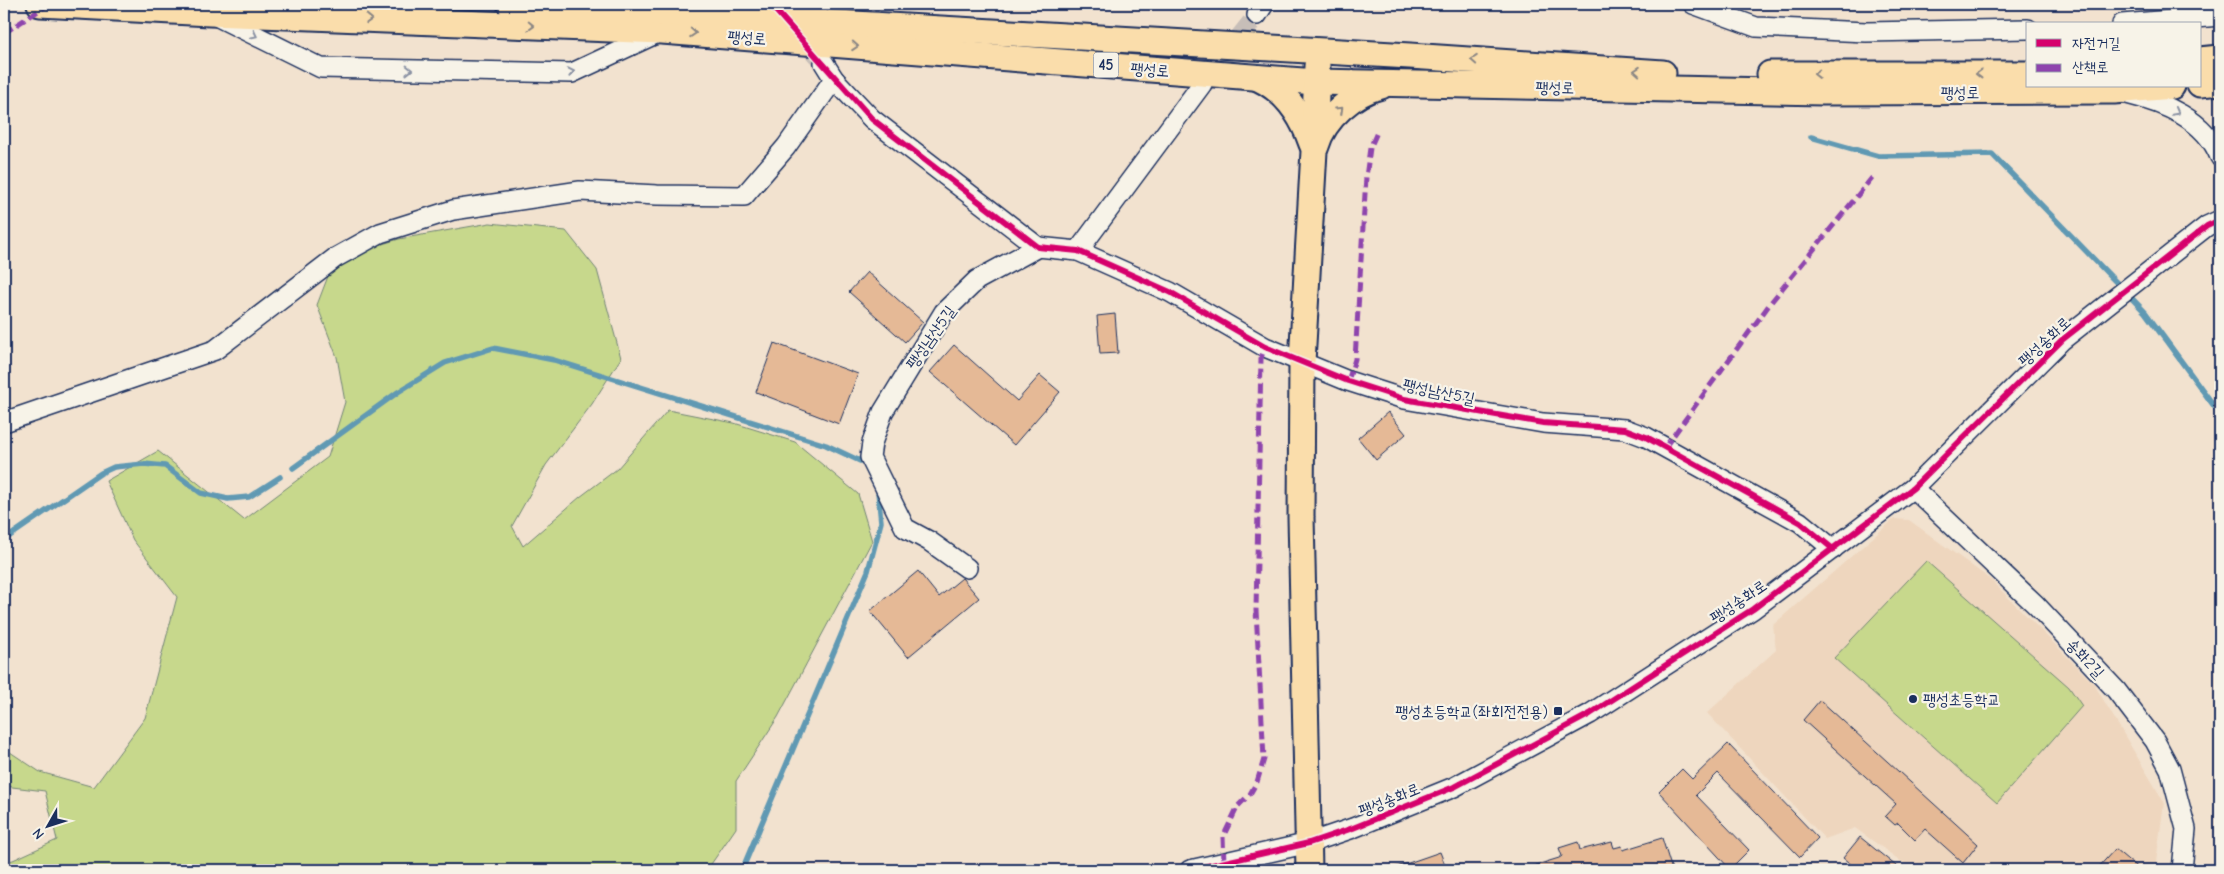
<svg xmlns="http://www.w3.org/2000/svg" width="2224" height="874" font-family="'Comic Neue','Poor Story',sans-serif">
	<rect width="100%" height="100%" fill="#f2e2cf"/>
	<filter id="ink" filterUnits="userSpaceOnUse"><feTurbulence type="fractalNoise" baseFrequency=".02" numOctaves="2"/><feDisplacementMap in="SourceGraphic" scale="10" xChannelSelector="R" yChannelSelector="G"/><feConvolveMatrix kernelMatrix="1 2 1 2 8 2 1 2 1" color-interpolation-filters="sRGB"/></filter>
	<g filter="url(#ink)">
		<polygon fill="#eed6be" points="1894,519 1909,520 1990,579 2094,684 2164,802 2155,870 1913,870 1855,828 1825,839 1707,713 1776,650 1773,625"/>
		<g fill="#c7d88c" stroke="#718475">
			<polygon points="490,223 566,231 597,270 621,358 592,404 546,465 512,526 523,546 580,497 617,469 668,410 734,423 795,442 858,494 872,541 778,717 736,781 736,828 707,870 4,870 4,862 13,860 57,840 45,791 4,786 4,748 40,772 94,787 145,718 177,597 133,540 106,481 158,451 244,520 328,457 345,402 337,357 317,305 335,258 399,239"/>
			<polygon points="1926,561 2069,687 2082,706 1997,803 1834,658"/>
		</g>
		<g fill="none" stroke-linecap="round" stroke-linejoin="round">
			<g stroke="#6199b3" stroke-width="5.5">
				<polyline points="1811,137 1878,156 1992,154 2145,312 2220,414"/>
				<polyline points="293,468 398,392 445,363 493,348 554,360 826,445 860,461"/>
				<polyline points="4,540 101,473 114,467 144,464 165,466 201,493 228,499 249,497 280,477"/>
				<polyline points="742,870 868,571 881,522 878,492"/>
			</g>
		</g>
		<g fill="#e5b996" stroke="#1b2f5e">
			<polygon points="867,272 923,322 905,342 849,292"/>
			<polygon points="1115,314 1118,353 1100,354 1097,316"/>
			<polygon points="774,343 858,374 839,424 756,392"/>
			<polygon points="954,345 1017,401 1040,375 1060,392 1014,445 930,372"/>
			<polygon points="1388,412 1406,434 1376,460 1358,438"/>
			<polygon points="918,571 939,597 962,578 979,598 908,657 870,611"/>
			<polygon points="1820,700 1978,844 1963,863 1925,829 1915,840 1898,823 1895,825 1885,816 1896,804 1803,720"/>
			<polygon points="1728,744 1818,838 1800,857 1718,773 1696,795 1749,850 1730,869 1659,792 1682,769 1692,779"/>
			<polygon points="1860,837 1901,870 1858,870 1843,858"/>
			<polygon points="1662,838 1672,870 1531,870 1530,867 1559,858 1562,856 1559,848 1578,842 1580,850 1612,842 1614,848 1622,846 1623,850"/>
			<polygon points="2115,849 2140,870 2096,870"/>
			<polygon points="1440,852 1447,870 1394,870 1394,868"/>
		</g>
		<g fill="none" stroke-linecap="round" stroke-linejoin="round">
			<g stroke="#c7beb8" stroke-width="19" stroke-dasharray="19 9" stroke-linecap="butt">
				<polyline points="770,4 824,63"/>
				<polyline points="1204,81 1257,15"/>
			</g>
			<g stroke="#1b2f5e" stroke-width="22">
				<g id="minor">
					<polyline points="1693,4 1756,27 1866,32 2028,29"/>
					<polyline points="1257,15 1264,4"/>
					<polyline points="216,16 321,68 572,73 660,32"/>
					<polyline points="2122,24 2220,16"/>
					<polyline points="824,63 834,79 872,119 1038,247"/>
					<path d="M 2127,94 C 2164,103 2205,119 2220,157"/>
					<polyline points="1078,251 1202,84"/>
					<polyline points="4,422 215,350 335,258 380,233 453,210 580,191 657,195 744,196 786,147 834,79"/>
					<polyline points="1913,488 2036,605 2116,690 2155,741 2170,769 2186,829 2182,870"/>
					<polyline points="967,568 929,541 905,528 870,457 872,443 883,412 944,312 977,280 1038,247 1078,251 1170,292 1265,347 1348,381 1404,399 1543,423 1625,429 1646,437 1800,522 1833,549"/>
					<polyline points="1190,870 1309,843 1353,828 1454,787 1590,714 1753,609 1913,488 2062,340 2207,226 2220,220"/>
				</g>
			</g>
			<g stroke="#1b2f5e" stroke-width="29">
				<g id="major">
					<polyline points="40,4 210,13 662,31 1316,82 1823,92 2114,91 2172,86"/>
					<polyline points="510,4 1410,56 1663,73"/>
					<polyline points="2200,60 2220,58"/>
					<polyline points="1770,74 2028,74"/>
					<path d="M 1258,78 C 1286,91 1302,115 1312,144"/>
					<polyline points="2200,84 2220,82"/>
					<path d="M 1316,146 C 1324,118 1354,92 1381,86"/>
					<polyline points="1309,870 1301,517 1302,362 1314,151 1317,66"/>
				</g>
			</g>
			<use href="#minor" stroke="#f7f3e8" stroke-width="19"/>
			<use href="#major" stroke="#faddab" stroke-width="25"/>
			<g stroke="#8e44ad" stroke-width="5" stroke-dasharray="10 5" stroke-linecap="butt">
				<polyline points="4,33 49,4"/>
				<polyline points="1348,381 1355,359 1366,177 1370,148 1378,130"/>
				<polyline points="1665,447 1772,301 1875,174"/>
				<polyline points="1224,862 1223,837 1238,806 1250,794 1257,782 1264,759 1256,610 1261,358 1265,347"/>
			</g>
			<g stroke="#f7f3e8" stroke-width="9">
				<g id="cycleway">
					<polyline points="770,4 872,119 1038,247 1078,251 1170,292 1265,347 1348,381 1404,399 1543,423 1625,429 1646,437 1800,522 1833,549"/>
					<polyline points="1190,870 1309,843 1353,828 1454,787 1590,714 1753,609 1913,488 2062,340 2207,226 2220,220"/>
				</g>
			</g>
			<use href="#cycleway" stroke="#d6006c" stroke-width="6"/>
		</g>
		<defs><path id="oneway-chevron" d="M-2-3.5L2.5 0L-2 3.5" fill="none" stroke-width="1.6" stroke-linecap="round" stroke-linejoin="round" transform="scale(1.25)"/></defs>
		<g stroke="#8a8684">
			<use href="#oneway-chevron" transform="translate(369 19) rotate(2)"/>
			<use href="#oneway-chevron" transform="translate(531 26) rotate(2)"/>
			<use href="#oneway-chevron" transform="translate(693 33) rotate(4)"/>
			<use href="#oneway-chevron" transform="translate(855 46) rotate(4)"/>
			<use href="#oneway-chevron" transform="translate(1474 60) rotate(-176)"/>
			<use href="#oneway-chevron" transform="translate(1637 71) rotate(-176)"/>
			<use href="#oneway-chevron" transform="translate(1817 74) rotate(180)"/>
			<use href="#oneway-chevron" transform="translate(1979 74) rotate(180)"/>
			<use href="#oneway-chevron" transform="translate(1340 110) rotate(-43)"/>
		</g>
		<g stroke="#8991a3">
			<use href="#oneway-chevron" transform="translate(254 35) rotate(26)"/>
			<use href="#oneway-chevron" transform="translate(409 70) rotate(1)"/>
			<use href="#oneway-chevron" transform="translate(571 72) rotate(-11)"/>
			<use href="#oneway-chevron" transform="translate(2176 112) rotate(28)"/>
		</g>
	</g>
	<g fill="#1b2f5e" stroke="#f7f3e8" stroke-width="2">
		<circle cx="1913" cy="699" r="5"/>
		<rect x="1553" y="706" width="10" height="10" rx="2.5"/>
	</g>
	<g text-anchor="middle" stroke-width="4.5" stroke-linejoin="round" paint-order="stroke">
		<rect fill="#f7f3e8" stroke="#5d6a87" stroke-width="1" x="1093.5" y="52.5" width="25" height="25" rx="4"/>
		<g font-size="15" font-weight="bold" fill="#1b2f5e">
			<text x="1106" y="70">45</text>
		</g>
		<g font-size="16" fill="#1b2f5e" stroke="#f7f3e8">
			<text transform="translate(747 37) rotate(4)" y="6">팽성로</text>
			<text transform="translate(1150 69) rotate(4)" y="6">팽성로</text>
			<text transform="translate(1555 87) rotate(1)" y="6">팽성로</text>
			<text x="1960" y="98">팽성로</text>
			<text transform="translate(930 337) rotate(-55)" y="6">팽성남산5길</text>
			<text transform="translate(2044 341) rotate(-43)" y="6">팽성송화로</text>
			<text transform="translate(1439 391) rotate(12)" y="6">팽성남산5길</text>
			<text transform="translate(1738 601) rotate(-34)" y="6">팽성송화로</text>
			<text transform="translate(2086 658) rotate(47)" y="6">송화2길</text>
			<text transform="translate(1389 799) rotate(-22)" y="6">팽성송화로</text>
		</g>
		<g font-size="16" fill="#1b2f5e" stroke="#f7f3e8" text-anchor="start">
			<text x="1923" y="705">팽성초등학교</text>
			<text x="1548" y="717" text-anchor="end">팽성초등학교(좌회전전용)</text>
		</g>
	</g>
	<rect width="2224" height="874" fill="none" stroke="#f7f3e8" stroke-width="20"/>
	<rect x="10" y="10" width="2204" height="854" fill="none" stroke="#1b2f5e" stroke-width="2" filter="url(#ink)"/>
	<rect x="2026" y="22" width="175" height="65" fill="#f7f3e8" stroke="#9fa5b1"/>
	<rect x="2036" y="39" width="25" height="8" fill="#d6006c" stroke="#9fa5b1"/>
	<text x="2072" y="48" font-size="15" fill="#1b2f5e">자전거길</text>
	<rect x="2036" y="64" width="25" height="8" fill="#8e44ad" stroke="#9fa5b1"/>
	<text x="2072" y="72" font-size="15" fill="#1b2f5e">산책로</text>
	<g transform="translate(48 826) rotate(231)" stroke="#f7f3e8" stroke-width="4" paint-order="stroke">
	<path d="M0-4L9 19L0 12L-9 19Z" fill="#1b2f5e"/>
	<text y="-8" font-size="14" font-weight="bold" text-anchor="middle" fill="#1b2f5e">N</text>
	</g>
</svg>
